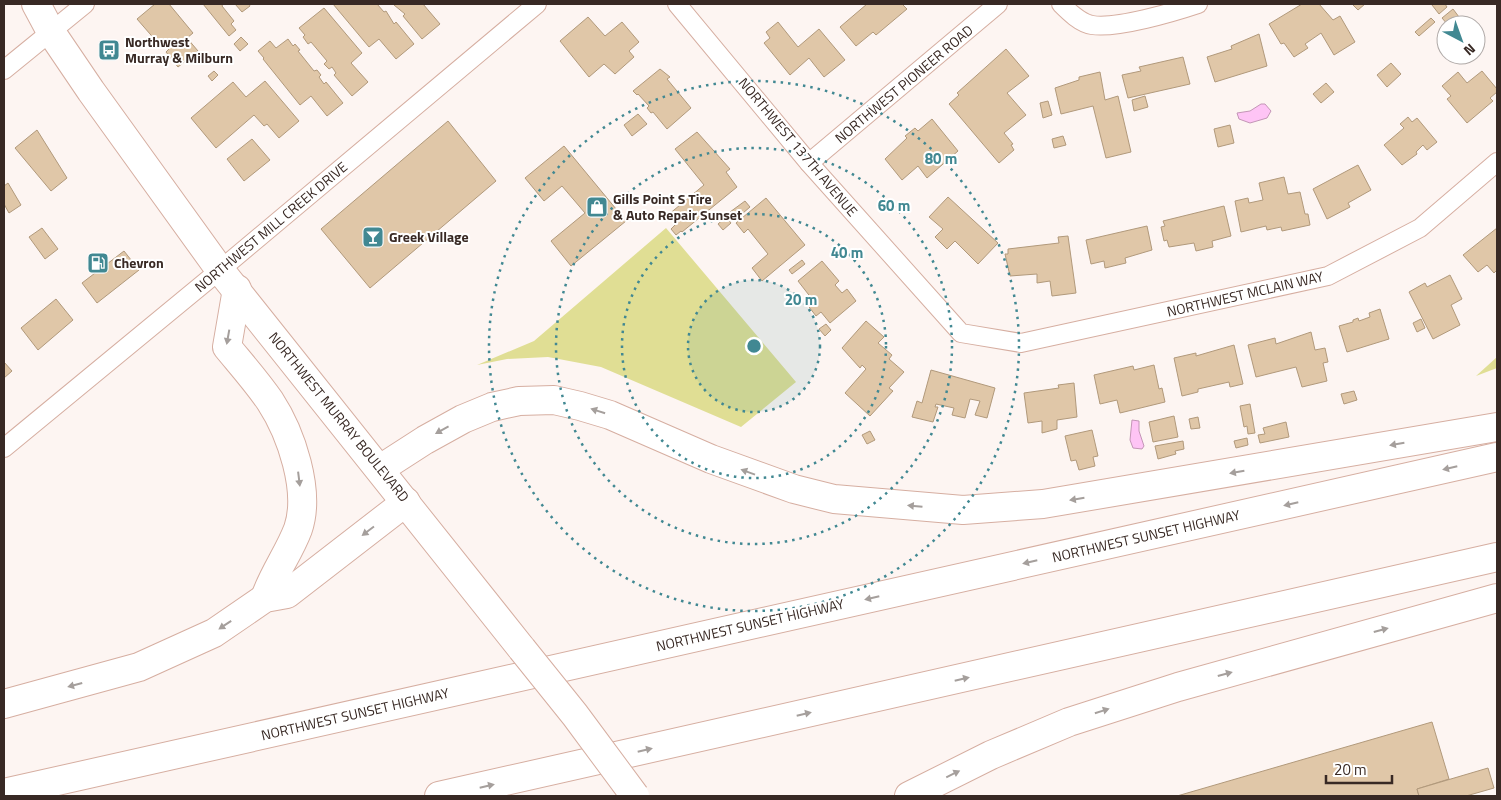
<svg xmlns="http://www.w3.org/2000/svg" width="1501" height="800" font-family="'Titillium Web',sans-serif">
	<rect width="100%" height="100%" fill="#fdf5f2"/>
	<g fill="#e0de94">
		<polygon points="666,228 796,382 741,427 601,367 548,357 507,359 477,365 534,341"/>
		<polygon points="1497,357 1497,368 1476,376"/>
	</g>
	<g fill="#fec4f5" stroke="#c396b6">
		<polygon points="1261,104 1265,104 1271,111 1267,118 1250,123 1239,119 1237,113 1250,111"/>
		<polygon points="1132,420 1139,421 1139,431 1144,446 1142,449 1133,448 1130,440"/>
	</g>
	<g fill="#e0c7a8" stroke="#b1997b">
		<polygon points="155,4 169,4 193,33 187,38 198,51 178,67 166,52 169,49 161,39 157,42 137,19"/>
		<polygon points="203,4 223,4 222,6 234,21 231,24 236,30 229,36"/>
		<polygon points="235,4 249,4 250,6 242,12"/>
		<polygon points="333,4 377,4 384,12 386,11 394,24 396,22 414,44 396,59 379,39 369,47"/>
		<polygon points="395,4 423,4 440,24 422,39 403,16 405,14 394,5"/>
		<polygon points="867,4 902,4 907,9 876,35 873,32 856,46 840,27"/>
		<polygon points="1302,4 1319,4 1333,20 1340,16 1355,42 1334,55 1321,33 1305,44 1308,48 1294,57 1284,43 1281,44 1269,24"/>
		<polygon points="1352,4 1365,4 1358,10"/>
		<polygon points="1433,4 1445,4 1447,7 1439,14 1432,5"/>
		<polygon points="324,8 362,53 351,63 368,82 352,96 334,75 336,73 332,67 329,69 324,64 327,61 311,42 308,44 303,37 305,35 299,28"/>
		<polygon points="1453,9 1459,17 1448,25 1442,18"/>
		<polygon points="588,17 605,36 622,22 639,42 629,51 634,57 615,74 604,64 589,77 560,41"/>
		<polygon points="1431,18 1435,22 1419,36 1415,32"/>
		<polygon points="778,22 798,47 819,29 845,60 824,77 809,58 790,75 764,43 770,38 766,32"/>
		<polygon points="1259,34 1267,66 1215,82 1207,57 1232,49 1231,46"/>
		<polygon points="241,37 248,44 240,51 234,44"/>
		<polygon points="288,39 293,46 295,44 300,50 298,51 314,71 317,70 321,75 319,77 324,84 326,82 343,103 327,116 311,96 300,105 263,59 264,58 258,51 270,41 276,48"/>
		<polygon points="1006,49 1029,76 1007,93 1026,115 1004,133 1013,144 1011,145 1014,150 999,163 949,104 959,95 957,93"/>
		<polygon points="1183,57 1190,84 1128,98 1122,75 1141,71 1139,67"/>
		<polygon points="1391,63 1401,74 1387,87 1377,75"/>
		<polygon points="660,69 670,77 667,79 691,108 667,129 653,112 651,113 647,108 649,106 638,94 637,95 633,91"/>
		<polygon points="214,71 218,75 212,81 208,76"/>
		<polygon points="1482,71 1497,89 1497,92 1490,98 1493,101 1467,123 1447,99 1451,96 1442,86 1458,72 1467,83"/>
		<polygon points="1100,72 1105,100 1118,96 1131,152 1106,158 1093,106 1061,114 1055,88 1079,80 1079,77"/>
		<polygon points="265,81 299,121 279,138 267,124 264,126 254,115 216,148 191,118 233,82 246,97"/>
		<polygon points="1326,83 1334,92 1321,103 1313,94"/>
		<polygon points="1145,96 1148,107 1134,111 1132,100"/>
		<polygon points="1048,101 1052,115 1043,118 1040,103"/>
		<polygon points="638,114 647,124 632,136 624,125"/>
		<polygon points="1408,117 1412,122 1417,118 1437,142 1427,150 1423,145 1416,152 1417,154 1402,165 1384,145 1404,128 1400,124"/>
		<polygon points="932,119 958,151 927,178 918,166 902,180 885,159 907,138 905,136 915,128 918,131"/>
		<polygon points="448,121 496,181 370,288 321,229"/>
		<polygon points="1230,125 1234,143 1218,147 1214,129"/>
		<polygon points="37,130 67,178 51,191 15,148"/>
		<polygon points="697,132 730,169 726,172 737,187 682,232 681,231 676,235 671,229 676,224 668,215 704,185 675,149"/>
		<polygon points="1063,136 1066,145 1054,148 1052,139"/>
		<polygon points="252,139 270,160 244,181 227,159"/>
		<polygon points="564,146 626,221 571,266 551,241 585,213 562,186 544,201 525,178"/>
		<polygon points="1358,165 1371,190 1348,203 1350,207 1327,219 1313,189"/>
		<polygon points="1284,177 1288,194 1300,192 1305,214 1308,214 1310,225 1282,231 1281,227 1267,230 1266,226 1241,232 1235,201 1248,198 1249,203 1263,200 1259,183"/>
		<polygon points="8,183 21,205 9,213 4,204 4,186"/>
		<polygon points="948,197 998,243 978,264 955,241 947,249 935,237 943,229 929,217"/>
		<polygon points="766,198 805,245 762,281 752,268 768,254 748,229 744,233 736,223"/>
		<polygon points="745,201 750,207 736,219 730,212"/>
		<polygon points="1224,206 1231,236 1212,241 1213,247 1196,251 1194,243 1169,247 1167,240 1164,241 1161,227 1165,226 1163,221"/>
		<polygon points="726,217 731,223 723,230 718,224"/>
		<polygon points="1147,226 1152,250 1125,258 1126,263 1105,268 1104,261 1091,264 1086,240"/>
		<polygon points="42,228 58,249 45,259 29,237"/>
		<polygon points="1497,228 1497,270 1494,273 1487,265 1478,272 1463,255"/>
		<polygon points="1068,236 1076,293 1052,296 1050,281 1037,283 1037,274 1010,276 1005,254 1008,254 1008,249 1059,243 1058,237"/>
		<polygon points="124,251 139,270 97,303 82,283"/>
		<polygon points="802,260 805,264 792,274 789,270"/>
		<polygon points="822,261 839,281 835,285 842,293 847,289 856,301 830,323 821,312 816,316 806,303 812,299 798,281"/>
		<polygon points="1450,275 1462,299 1451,305 1460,325 1433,339 1409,292 1425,283 1427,287"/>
		<polygon points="56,299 73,320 38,350 21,328"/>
		<polygon points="1380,309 1389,339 1347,352 1339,326 1353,322 1353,320 1358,318 1359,321 1370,317 1369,313"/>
		<polygon points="1421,319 1425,328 1417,332 1413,323"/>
		<polygon points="866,321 884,337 878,343 892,355 889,359 904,372 889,388 893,391 870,416 845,393 866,369 862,365 860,368 842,348"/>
		<polygon points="826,324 831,330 825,336 819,329"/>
		<polygon points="1311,332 1315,350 1325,348 1328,362 1323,363 1327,381 1302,387 1296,367 1256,377 1248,345 1275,338 1276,344"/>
		<polygon points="1234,345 1243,384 1230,387 1229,382 1198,389 1198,392 1182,396 1174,358 1196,353 1196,356"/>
		<polygon points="4,362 12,371 4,378"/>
		<polygon points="1154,365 1159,389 1162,388 1165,402 1120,413 1117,400 1100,404 1094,375 1133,366 1134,370"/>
		<polygon points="931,370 995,388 987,418 975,415 980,401 970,399 965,418 952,415 954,408 936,404 935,407 938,407 933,422 912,417 917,401 922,403"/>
		<polygon points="1074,383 1077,417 1057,420 1057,429 1042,433 1042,421 1028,423 1024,393 1059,388 1058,385"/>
		<polygon points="1354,391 1357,400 1344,404 1341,394"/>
		<polygon points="1250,404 1255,433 1248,434 1247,426 1244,427 1240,406"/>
		<polygon points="1174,416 1178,437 1153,442 1149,422"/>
		<polygon points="1198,417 1200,428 1191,429 1189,419"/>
		<polygon points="1286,422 1289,437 1260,443 1258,435 1265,434 1263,428"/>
		<polygon points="1092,430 1098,456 1093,457 1095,466 1079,470 1076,460 1071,461 1065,436"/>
		<polygon points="870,431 875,440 867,444 862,435"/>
		<polygon points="1247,438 1248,445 1236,448 1234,441"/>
		<polygon points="1183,441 1184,449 1175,451 1176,454 1158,459 1155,446"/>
		<polygon points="1432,722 1449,779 1417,789 1419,796 1177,796"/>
		<polygon points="1488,768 1494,788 1466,796 1419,796 1417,789"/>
	</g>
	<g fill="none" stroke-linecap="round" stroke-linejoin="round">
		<g stroke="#d6aea1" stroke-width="20">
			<g id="street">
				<polyline points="677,4 809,163 961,333 1021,343 1328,276 1420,228 1497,162"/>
				<path d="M 1061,4 C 1069,12 1080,23 1092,25 C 1117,29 1174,12 1198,4"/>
				<polyline points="4,70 85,4"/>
				<polyline points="809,163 998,4"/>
				<polyline points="4,448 220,270 537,4"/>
			</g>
		</g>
		<g stroke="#d6aea1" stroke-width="30">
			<polyline id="primary" points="36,4 51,32 91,91 220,270 522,649"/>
		</g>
		<g stroke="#d6aea1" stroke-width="30">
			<g id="highway">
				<path d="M 237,289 L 227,347 C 241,364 257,382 270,401 C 291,433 311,491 298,529 C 289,553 273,574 265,598"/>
				<polyline points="380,469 425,440 463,419 492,407 519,401 554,400 580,406 610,415 711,459 794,489 834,499 963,510 1043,504 1497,427"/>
				<polyline points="4,704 139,667 214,633 265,598 287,594 406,502"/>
				<polyline points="4,793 1497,457"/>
				<polyline points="439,796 1497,557"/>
				<polyline points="909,796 991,755 1069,722 1178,687 1497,598"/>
			</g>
		</g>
		<use href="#street" stroke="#fff" stroke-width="18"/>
		<use href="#primary" stroke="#fff" stroke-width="28"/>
		<use href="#highway" stroke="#fff" stroke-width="28"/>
		<g stroke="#d6aea1" stroke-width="30" stroke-linecap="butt">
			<polyline id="primary-bridge" points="522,649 575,715 635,796"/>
		</g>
		<use href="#primary-bridge" stroke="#fff" stroke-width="28"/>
	</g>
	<defs><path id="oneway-solid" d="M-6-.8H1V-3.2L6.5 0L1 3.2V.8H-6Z" transform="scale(1.25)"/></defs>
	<g fill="#a59f9c">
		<use href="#oneway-solid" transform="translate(228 337) rotate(100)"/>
		<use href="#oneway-solid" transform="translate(598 411) rotate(-162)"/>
		<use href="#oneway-solid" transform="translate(442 430) rotate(151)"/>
		<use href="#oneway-solid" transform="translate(1397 444) rotate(170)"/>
		<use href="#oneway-solid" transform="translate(1450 468) rotate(167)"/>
		<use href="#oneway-solid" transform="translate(748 472) rotate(-160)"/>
		<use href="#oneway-solid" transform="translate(1237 472) rotate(170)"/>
		<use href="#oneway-solid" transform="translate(299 479) rotate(83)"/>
		<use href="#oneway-solid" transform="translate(1077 499) rotate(171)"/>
		<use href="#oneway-solid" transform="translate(1291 504) rotate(167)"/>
		<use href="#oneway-solid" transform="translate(915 506) rotate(-175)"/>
		<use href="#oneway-solid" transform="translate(368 531) rotate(143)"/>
		<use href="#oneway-solid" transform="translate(1030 562) rotate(167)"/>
		<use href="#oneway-solid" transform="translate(872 598) rotate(167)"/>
		<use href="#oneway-solid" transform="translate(225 625) rotate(146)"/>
		<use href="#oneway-solid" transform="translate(1381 630) rotate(-15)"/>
		<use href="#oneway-solid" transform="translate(1225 674) rotate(-15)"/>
		<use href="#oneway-solid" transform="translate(962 679) rotate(-13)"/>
		<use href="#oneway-solid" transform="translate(75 685) rotate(165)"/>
		<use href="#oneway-solid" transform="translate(1102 711) rotate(-18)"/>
		<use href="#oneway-solid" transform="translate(804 714) rotate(-13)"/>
		<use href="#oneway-solid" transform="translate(645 750) rotate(-13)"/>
		<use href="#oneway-solid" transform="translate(953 774) rotate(-26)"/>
		<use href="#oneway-solid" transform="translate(487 786) rotate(-13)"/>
	</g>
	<circle cx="754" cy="346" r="66" fill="#418892" fill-opacity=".12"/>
	<g fill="none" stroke="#418892" stroke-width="2.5" stroke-dasharray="2.5 5">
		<circle cx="754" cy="346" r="66"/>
		<circle cx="754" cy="346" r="132"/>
		<circle cx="754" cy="346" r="198"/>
		<circle cx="754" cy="346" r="265"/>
	</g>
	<defs>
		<g id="bus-square" transform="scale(1.125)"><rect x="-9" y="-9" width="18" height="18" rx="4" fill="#418892" stroke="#fff"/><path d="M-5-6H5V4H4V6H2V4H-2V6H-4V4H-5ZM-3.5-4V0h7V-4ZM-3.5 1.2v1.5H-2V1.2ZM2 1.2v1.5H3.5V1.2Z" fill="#fff"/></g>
		<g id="shop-square" transform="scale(1.125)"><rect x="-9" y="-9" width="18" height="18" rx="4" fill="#418892" stroke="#fff"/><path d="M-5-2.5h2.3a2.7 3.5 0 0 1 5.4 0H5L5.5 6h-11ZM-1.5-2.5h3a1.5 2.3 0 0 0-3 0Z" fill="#fff"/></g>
		<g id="bar-square" transform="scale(1.125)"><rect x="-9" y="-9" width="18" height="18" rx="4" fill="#418892" stroke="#fff"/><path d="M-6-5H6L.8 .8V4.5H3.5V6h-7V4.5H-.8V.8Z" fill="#fff"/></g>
		<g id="fuel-square" transform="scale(1.125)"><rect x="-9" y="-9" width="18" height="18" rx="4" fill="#418892" stroke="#fff"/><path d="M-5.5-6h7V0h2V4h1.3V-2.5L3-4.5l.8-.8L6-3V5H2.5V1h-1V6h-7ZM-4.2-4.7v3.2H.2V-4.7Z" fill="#fff"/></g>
	</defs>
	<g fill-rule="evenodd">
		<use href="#bus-square" x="109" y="50"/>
		<use href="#shop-square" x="597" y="207"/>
		<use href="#bar-square" x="373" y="237"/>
		<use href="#fuel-square" x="98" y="263"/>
	</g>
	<g text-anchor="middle" stroke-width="4" stroke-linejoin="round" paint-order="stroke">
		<g font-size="14" font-weight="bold" fill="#382924" stroke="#fff" text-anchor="start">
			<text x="125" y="47">Northwest<tspan x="125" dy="16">Murray &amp; Milburn</tspan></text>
			<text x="613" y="204">Gills Point S Tire<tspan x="613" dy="16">&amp; Auto Repair Sunset</tspan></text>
			<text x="389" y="242">Greek Village</text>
			<text x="114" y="268">Chevron</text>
		</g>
		<g font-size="14" fill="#382924" stroke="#fff">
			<text transform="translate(904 84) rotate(-40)" y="5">NORTHWEST PIONEER ROAD</text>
			<text transform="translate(798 147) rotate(50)" y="5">NORTHWEST 137TH AVENUE</text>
			<text transform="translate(271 227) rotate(-40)" y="5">NORTHWEST MILL CREEK DRIVE</text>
			<text transform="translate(1245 294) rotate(-13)" y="5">NORTHWEST MCLAIN WAY</text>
			<text transform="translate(339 417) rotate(51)" y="5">NORTHWEST MURRAY BOULEVARD</text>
			<text transform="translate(1146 536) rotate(-13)" y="5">NORTHWEST SUNSET HIGHWAY</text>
			<text transform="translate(750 625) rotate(-13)" y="5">NORTHWEST SUNSET HIGHWAY</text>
			<text transform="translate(355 714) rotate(-13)" y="5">NORTHWEST SUNSET HIGHWAY</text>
		</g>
	</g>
	<circle cx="754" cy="346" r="8" fill="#418892" stroke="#fff" stroke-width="2.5"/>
	<g font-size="15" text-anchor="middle" font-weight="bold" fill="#418892" stroke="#fff" stroke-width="4" stroke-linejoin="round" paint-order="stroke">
		<text x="941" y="164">80 m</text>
		<text x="894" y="211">60 m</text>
		<text x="847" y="258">40 m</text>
		<text x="801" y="305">20 m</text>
	</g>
	<rect width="1501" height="800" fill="none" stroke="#382924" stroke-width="10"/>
	<g transform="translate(1461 40) rotate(139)"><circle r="24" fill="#ffffff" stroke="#afa9a7"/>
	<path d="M0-4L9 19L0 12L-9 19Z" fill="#418892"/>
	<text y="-8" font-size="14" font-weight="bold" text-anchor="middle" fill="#382924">N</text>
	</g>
	<path d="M1326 775v8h66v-8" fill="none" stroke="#382924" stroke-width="2.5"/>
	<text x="1334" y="775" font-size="15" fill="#382924" stroke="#ffffff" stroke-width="4" paint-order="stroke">20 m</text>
</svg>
